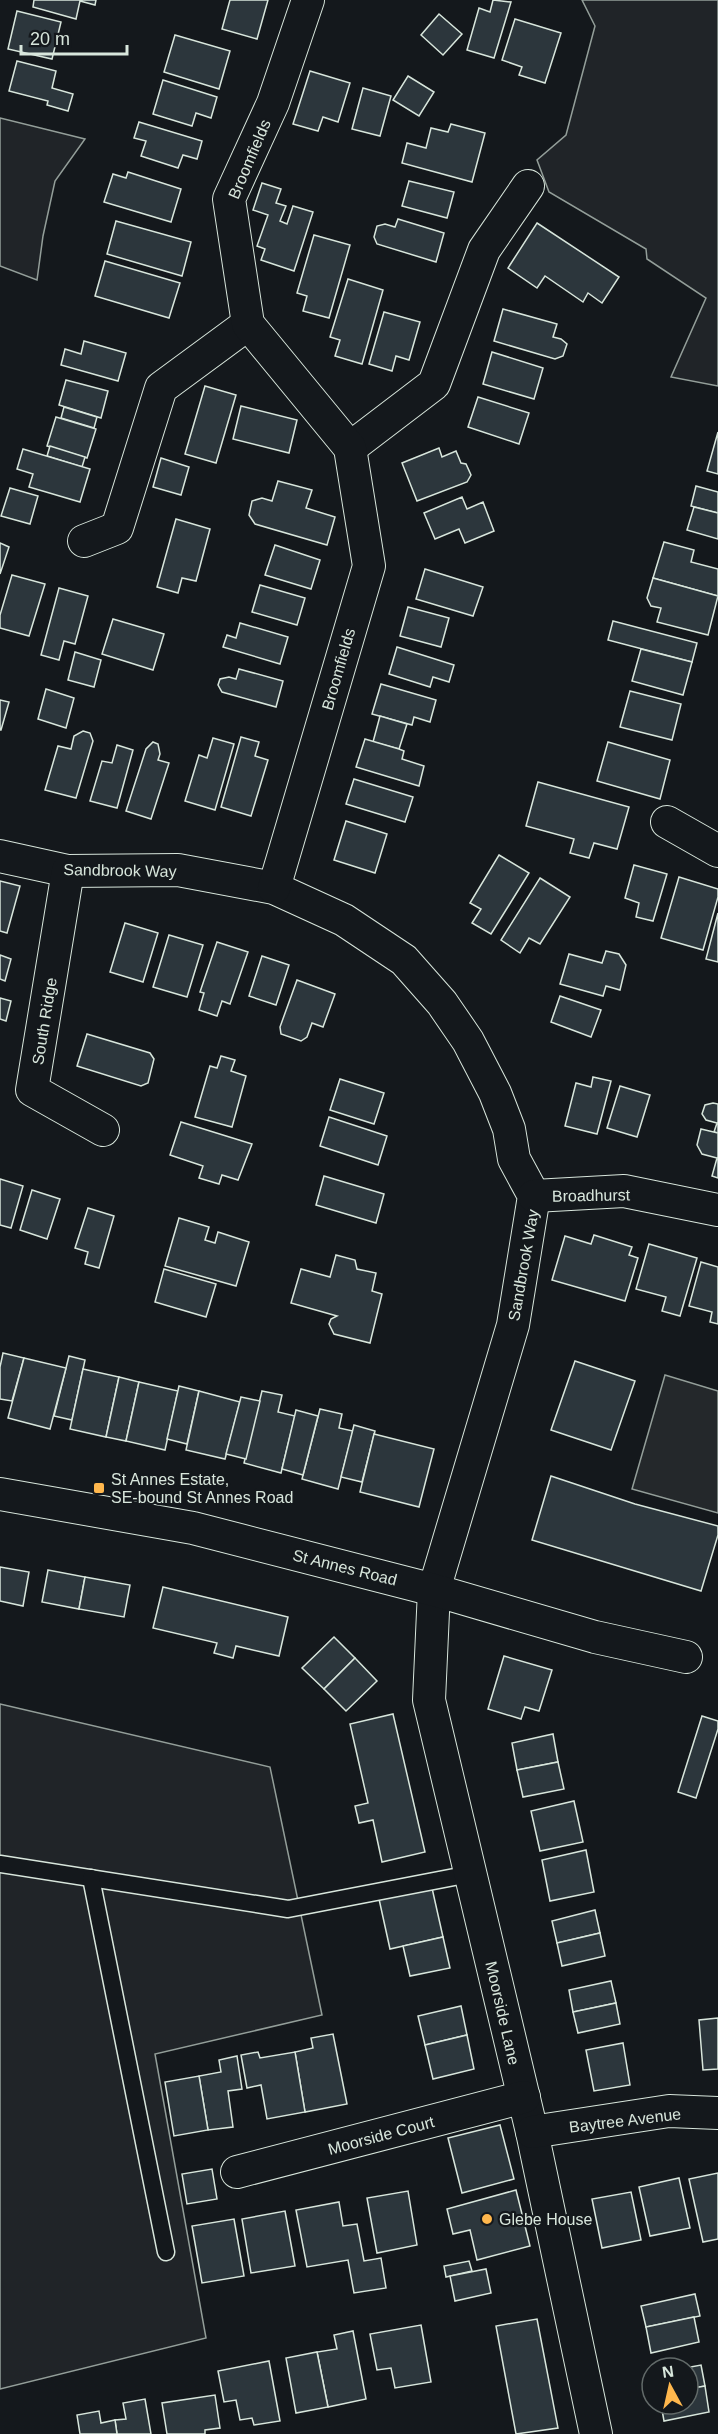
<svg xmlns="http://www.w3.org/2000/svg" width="718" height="2434" font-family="Helvetica,sans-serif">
	<rect width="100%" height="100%" fill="#14181c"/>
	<g fill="#202428" stroke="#939e99" stroke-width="1.5">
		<polygon points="582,0 718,0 718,386 671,377 706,298 647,259 646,249 549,192 537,160 566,135 595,26"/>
		<polygon points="0,118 85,139 55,181 43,236 37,280 0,266"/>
		<polygon points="0,1704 270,1767 322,2015 155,2054 206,2338 0,2389"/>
	</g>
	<polygon fill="#24282b" stroke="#939e99" stroke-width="1.5" points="665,1375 718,1391 718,1513 632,1489"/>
	<g fill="#2c363c" stroke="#d8e6dc" stroke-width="1.5">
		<polygon points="34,0 96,0 95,5 80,1 76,19 33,7"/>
		<polygon points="230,0 268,0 257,39 222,29"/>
		<polygon points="493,0 511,2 494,58 467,50 479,8 490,12"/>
		<polygon points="17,11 61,22 52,59 8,49"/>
		<polygon points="439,14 462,34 443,55 421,35"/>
		<polygon points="515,19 561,33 545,83 519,75 522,67 502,60"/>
		<polygon points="175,35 230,51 219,89 164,72"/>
		<polygon points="17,61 56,71 52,88 73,94 68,111 47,105 48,101 9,91"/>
		<polygon points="310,71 350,83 338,122 323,117 318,131 293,124"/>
		<polygon points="408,76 434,92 419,116 393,100"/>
		<polygon points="163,80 217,97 211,118 196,113 192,126 153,114"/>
		<polygon points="363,88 391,96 380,136 352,129"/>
		<polygon points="139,122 202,141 197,159 183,155 178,168 141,156 146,141 134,138"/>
		<polygon points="451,124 485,133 472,182 402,163 407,143 426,148 431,128 448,132"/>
		<polygon points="128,172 181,189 171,222 104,202 113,174 126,178"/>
		<polygon points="409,181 454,192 447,218 402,206"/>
		<polygon points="262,183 281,189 276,203 286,206 280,221 287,224 293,206 313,212 294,271 261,260 265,249 257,246 268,215 253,210"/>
		<polygon points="398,219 444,233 436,262 377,244 374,237 377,226 385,224 395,227"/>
		<polygon points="116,221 191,242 182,276 107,254"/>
		<polygon points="537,223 619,277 602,303 588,293 583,302 545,276 537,288 508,268"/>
		<polygon points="314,235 350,245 329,318 303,311 307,296 297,293"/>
		<polygon points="105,261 180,283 169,318 95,296"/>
		<polygon points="348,279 383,290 362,364 335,356 340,340 330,337"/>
		<polygon points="503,309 557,324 553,337 561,339 567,344 563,356 555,359 494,341"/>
		<polygon points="384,312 420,322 409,360 396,356 392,371 369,364"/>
		<polygon points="84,341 126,353 118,381 61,365 65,349 81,354"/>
		<polygon points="492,352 543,368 534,399 483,384"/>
		<polygon points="66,380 108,391 101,418 59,405"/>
		<polygon points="205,386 236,395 216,463 185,454"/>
		<polygon points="478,397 529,413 519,444 468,427"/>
		<polygon points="241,406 297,420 289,453 233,439"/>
		<polygon points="64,407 97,417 94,428 61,418"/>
		<polygon points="56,417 96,429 87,458 47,446"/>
		<polygon points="718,432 718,474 707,471"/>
		<polygon points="50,446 85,457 82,467 47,456"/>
		<polygon points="439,448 442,457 456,451 461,463 466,464 471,475 467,482 417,501 402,463"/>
		<polygon points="23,449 90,469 80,502 29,487 33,474 17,469"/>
		<polygon points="161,458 189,467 181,495 153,487"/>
		<polygon points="278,481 312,490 306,508 335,517 327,545 255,524 249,515 252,501 262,498 272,501"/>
		<polygon points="696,486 718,492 718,513 691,506"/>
		<polygon points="10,488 38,496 30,524 1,516"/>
		<polygon points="462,497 467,509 483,502 494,531 465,543 459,529 435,539 424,513"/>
		<polygon points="694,507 718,513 718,539 687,530"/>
		<polygon points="176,519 210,529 196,581 182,578 178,593 157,587"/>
		<polygon points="664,542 694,550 691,562 718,569 718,596 653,578"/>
		<polygon points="0,543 9,547 0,574"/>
		<polygon points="275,545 320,560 311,589 265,575"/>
		<polygon points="425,569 483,587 473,616 416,599"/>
		<polygon points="12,575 45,584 29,636 0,628 0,615"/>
		<polygon points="653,578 718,596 708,635 657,622 661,608 651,606 647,598"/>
		<polygon points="260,585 305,598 297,625 252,612"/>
		<polygon points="59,588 88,596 75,644 64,641 59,660 41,655"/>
		<polygon points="408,607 449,618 441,647 400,636"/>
		<polygon points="113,619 164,634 153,670 102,654"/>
		<polygon points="613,621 697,643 692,662 608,640"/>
		<polygon points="240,623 288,637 280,664 223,647 227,635 236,638"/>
		<polygon points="397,647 454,665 449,682 433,677 430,687 389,674"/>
		<polygon points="641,649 692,662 683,695 632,681"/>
		<polygon points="75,652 101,660 94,687 68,680"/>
		<polygon points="239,669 283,681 276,707 222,692 218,685 220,679 229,677 236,679"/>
		<polygon points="381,684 436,700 430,722 414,717 412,725 372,714"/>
		<polygon points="46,689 74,698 66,728 38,719"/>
		<polygon points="630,691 681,704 672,740 620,727"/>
		<polygon points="0,700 9,702 1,730 0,730"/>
		<polygon points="380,716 407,724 399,749 373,742"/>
		<polygon points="83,731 90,733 93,741 76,798 45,790 58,746 71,749 74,736"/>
		<polygon points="241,737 259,742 255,756 268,760 251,816 221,807"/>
		<polygon points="213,738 234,744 215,810 185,801 199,755 207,758"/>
		<polygon points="365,739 399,749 404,751 402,759 424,766 419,786 356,767"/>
		<polygon points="153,742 158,744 160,754 158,760 169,763 151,819 126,811 146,749"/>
		<polygon points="608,742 670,760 660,799 597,781"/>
		<polygon points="117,745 133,750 117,808 90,801 102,761 112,763"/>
		<polygon points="354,779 413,797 405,822 346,804"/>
		<polygon points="538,782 629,807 617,849 594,843 589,858 570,853 574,839 526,826"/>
		<polygon points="346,821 387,834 375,873 334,860"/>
		<polygon points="499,855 529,873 491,934 472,923 481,909 470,903"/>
		<polygon points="634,865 667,874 653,921 636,917 639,903 625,898"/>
		<polygon points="679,877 718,889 718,897 703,950 661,938"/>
		<polygon points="540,878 570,897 540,944 529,938 520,953 501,940"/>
		<polygon points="0,881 20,886 7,933 0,931"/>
		<polygon points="718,913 718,962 706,959"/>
		<polygon points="125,923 158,933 143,982 110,972"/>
		<polygon points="169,935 203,945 187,997 153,987"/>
		<polygon points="217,942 248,952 230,1004 222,1001 217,1016 199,1010 204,993 200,992"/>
		<polygon points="606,951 619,954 626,965 620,990 606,986 603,996 560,984 569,954 602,963"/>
		<polygon points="0,955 11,959 5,981 0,979"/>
		<polygon points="262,956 289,965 276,1005 249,996"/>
		<polygon points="297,980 335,994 323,1027 312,1023 307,1037 301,1041 281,1034 280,1027"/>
		<polygon points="560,996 601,1010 591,1037 551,1022"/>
		<polygon points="0,998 11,1001 6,1021 0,1019"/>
		<polygon points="87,1034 150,1053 154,1059 148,1083 141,1086 77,1066"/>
		<polygon points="221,1056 235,1060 231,1071 246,1076 232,1127 195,1117 210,1066 217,1068"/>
		<polygon points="593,1077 611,1081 597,1134 565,1126 576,1083 591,1087"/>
		<polygon points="340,1079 384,1093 374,1124 330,1110"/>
		<polygon points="620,1086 650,1095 637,1137 607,1128"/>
		<polygon points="713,1103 718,1104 718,1133 714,1132 717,1123 706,1120 702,1114 705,1105"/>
		<polygon points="329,1117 387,1136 378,1165 320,1146"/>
		<polygon points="181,1122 252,1144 238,1180 222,1175 219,1184 199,1178 203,1166 170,1155"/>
		<polygon points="701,1129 718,1133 718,1178 712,1176 717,1158 702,1154 697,1145"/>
		<polygon points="324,1176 384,1194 376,1223 316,1205"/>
		<polygon points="0,1179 23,1186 11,1228 0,1225"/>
		<polygon points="32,1190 60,1199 47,1239 20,1230"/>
		<polygon points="88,1208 114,1216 99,1268 85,1264 88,1252 75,1248"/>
		<polygon points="179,1218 209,1227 205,1240 215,1243 218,1232 249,1242 236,1286 165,1266"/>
		<polygon points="594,1235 632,1247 629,1255 638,1258 625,1301 552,1280 565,1236 591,1244"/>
		<polygon points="649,1244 697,1258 680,1316 662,1311 666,1297 636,1289"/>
		<polygon points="336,1255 355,1260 357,1269 376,1273 372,1291 382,1294 370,1343 334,1334 329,1324 331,1319 337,1316 291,1303 301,1269 330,1277"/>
		<polygon points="701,1262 718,1267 718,1324 710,1322 712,1312 689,1306"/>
		<polygon points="164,1269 216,1284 206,1317 155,1302"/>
		<polygon points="3,1353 24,1358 12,1401 0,1399 0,1367"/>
		<polygon points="69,1356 85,1360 72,1420 54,1416"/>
		<polygon points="24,1358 66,1368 50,1429 8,1418"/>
		<polygon points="575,1361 635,1381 611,1450 551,1430"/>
		<polygon points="83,1369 119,1377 106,1437 70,1429"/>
		<polygon points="119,1377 139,1382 126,1441 106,1437"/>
		<polygon points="139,1382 178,1391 165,1450 126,1441"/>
		<polygon points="179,1386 199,1391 187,1444 167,1439"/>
		<polygon points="199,1391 240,1402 225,1459 186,1450"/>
		<polygon points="262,1391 282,1395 278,1412 295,1416 281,1473 244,1463"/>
		<polygon points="241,1397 260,1401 246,1459 226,1454"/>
		<polygon points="320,1409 342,1414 339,1428 353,1431 338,1489 302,1479"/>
		<polygon points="296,1410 318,1416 303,1475 282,1469"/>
		<polygon points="354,1425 375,1431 362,1482 341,1477"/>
		<polygon points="374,1434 434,1449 419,1507 360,1492"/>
		<polygon points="551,1476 635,1504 718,1526 718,1535 701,1591 532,1540"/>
		<polygon points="0,1567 29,1572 23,1606 0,1601"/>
		<polygon points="48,1570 85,1577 79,1609 42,1602"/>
		<polygon points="85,1577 130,1585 124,1617 79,1609"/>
		<polygon points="163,1587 288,1617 279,1656 236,1646 233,1658 214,1653 217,1643 153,1628"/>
		<polygon points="334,1637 355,1658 324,1689 302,1668"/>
		<polygon points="504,1656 552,1670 539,1711 525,1707 521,1719 488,1709"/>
		<polygon points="355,1658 377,1681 346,1711 324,1689"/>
		<polygon points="393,1714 425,1852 382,1862 373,1820 359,1823 355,1806 368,1803 350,1724"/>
		<polygon points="702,1716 718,1721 718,1729 696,1798 678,1792"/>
		<polygon points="553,1734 558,1762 517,1770 512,1743"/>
		<polygon points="558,1762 564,1789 523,1797 517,1770"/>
		<polygon points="574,1801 583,1842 540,1851 531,1811"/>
		<polygon points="586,1850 594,1892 550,1901 542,1860"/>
		<polygon points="432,1888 443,1937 390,1949 379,1899"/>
		<polygon points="595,1910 600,1933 557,1943 552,1921"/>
		<polygon points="600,1933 605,1956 562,1966 557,1943"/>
		<polygon points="443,1937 450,1968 410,1976 403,1946"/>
		<polygon points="611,1981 616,2003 573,2012 569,1990"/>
		<polygon points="616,2003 620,2024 578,2033 573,2012"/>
		<polygon points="461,2006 467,2035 425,2045 418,2016"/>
		<polygon points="718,2018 718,2069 703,2070 699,2020"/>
		<polygon points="333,2034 347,2104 305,2112 295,2052 313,2048 311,2038"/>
		<polygon points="467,2035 474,2069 433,2079 425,2045"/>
		<polygon points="623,2043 630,2085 594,2091 586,2050"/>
		<polygon points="258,2052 260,2058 295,2052 305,2112 267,2119 261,2085 247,2088 241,2055"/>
		<polygon points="237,2056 242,2089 228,2091 233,2127 208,2130 199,2076 221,2072 219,2060"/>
		<polygon points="199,2076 208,2130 174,2136 165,2082"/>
		<polygon points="500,2125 514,2179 462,2193 448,2138"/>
		<polygon points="212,2169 217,2199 187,2204 182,2174"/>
		<polygon points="718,2173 718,2239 703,2242 689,2179"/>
		<polygon points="679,2178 690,2228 650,2236 639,2187"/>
		<polygon points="516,2190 530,2246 477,2260 470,2230 453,2234 447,2209"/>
		<polygon points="408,2191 417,2245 377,2253 367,2198"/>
		<polygon points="631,2192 641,2240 602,2248 592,2199"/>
		<polygon points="339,2202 343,2226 357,2224 364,2261 381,2258 386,2288 354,2293 348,2260 307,2267 296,2210"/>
		<polygon points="285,2211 295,2266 251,2273 242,2219"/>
		<polygon points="234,2219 244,2276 202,2283 192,2226"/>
		<polygon points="469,2261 472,2271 446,2277 444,2266"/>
		<polygon points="486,2269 491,2293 455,2301 450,2276"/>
		<polygon points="695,2294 700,2316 646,2327 641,2306"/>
		<polygon points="694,2317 699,2342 651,2353 646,2327"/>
		<polygon points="537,2319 558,2428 516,2434 496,2326"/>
		<polygon points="421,2325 431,2382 395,2388 391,2368 377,2370 370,2334"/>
		<polygon points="353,2331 366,2399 328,2407 317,2352 337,2349 334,2335"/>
		<polygon points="317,2352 328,2407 296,2413 286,2358"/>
		<polygon points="269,2361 280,2421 254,2425 252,2418 240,2420 236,2400 224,2402 218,2371"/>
		<polygon points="701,2365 705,2386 688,2389 688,2368 685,2368"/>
		<polygon points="705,2386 709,2412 664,2421 661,2404 688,2404 688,2389"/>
		<polygon points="215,2395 220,2428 205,2430 205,2434 167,2434 162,2403"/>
		<polygon points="145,2399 151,2434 117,2434 115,2420 126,2419 123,2403"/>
		<polygon points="99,2411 101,2423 115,2420 117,2434 80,2434 77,2415"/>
	</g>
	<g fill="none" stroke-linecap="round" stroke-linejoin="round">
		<g stroke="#d8e6dc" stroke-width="19">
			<g id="service">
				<polyline points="0,1864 288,1909 470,1874"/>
				<polyline points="91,1878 166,2252"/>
			</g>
		</g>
		<g stroke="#d8e6dc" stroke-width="34">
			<g id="minor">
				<polyline points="350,448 434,384 484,250 528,186"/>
				<polyline points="84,541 117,528 161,388 248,324"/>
				<polyline points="667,822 718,851"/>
				<polyline points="0,856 68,871 178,870 274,888 344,920 404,960 442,1003 468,1041 495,1093 509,1129 514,1159 534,1196 513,1325 434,1590 429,1700 532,2132 596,2434"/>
				<polyline points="68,871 32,1090 103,1130"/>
				<polyline points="274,888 369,566 350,448 248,324 229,199 273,103 308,0"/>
				<polyline points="534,1196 624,1191 718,1210"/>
				<polyline points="0,1494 193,1528 434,1590 595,1637 686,1657"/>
				<polyline points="532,2132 669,2111 718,2113"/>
				<polyline points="237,2172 524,2097"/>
			</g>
		</g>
		<use href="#service" stroke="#14181c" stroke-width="16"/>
		<use href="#minor" stroke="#14181c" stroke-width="32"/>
	</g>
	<g fill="#ffb74d" stroke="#14181c" stroke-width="2">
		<rect x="93" y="1482" width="12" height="12" rx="3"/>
		<circle cx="487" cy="2219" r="6"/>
	</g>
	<g text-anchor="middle" stroke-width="4.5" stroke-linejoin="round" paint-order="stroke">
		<g font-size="16" fill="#d8e6dc" stroke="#14181c">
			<text transform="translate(249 159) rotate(-67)" y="6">Broomfields</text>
			<text transform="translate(338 669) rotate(-74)" y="6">Broomfields</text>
			<text transform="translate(120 870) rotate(1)" y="6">Sandbrook Way</text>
			<text transform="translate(44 1021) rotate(-81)" y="6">South Ridge</text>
			<text transform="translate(591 1195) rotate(-1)" y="6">Broadhurst</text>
			<text transform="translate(523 1265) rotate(-80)" y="6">Sandbrook Way</text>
			<text transform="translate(345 1567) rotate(14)" y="6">St Annes Road</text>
			<text transform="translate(503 2013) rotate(77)" y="6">Moorside Lane</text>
			<text transform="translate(625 2120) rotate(-7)" y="6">Baytree Avenue</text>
			<text transform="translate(381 2135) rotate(-15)" y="6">Moorside Court</text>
		</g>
		<g font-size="16" fill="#d8e6dc" stroke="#14181c" text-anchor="start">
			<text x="111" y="1485">St Annes Estate,<tspan x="111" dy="18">SE-bound St Annes Road</tspan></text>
			<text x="499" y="2225">Glebe House</text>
		</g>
	</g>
	<g transform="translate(670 2386) rotate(352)"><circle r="28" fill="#14181c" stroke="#626a69" stroke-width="1.5"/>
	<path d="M0-4.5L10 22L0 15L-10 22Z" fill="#ffb74d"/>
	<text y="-9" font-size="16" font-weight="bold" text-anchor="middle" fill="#d8e6dc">N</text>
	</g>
	<path d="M21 45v9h106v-9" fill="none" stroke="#d8e6dc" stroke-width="3"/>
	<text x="30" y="45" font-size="18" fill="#d8e6dc" stroke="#14181c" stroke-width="4.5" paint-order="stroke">20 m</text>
</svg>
